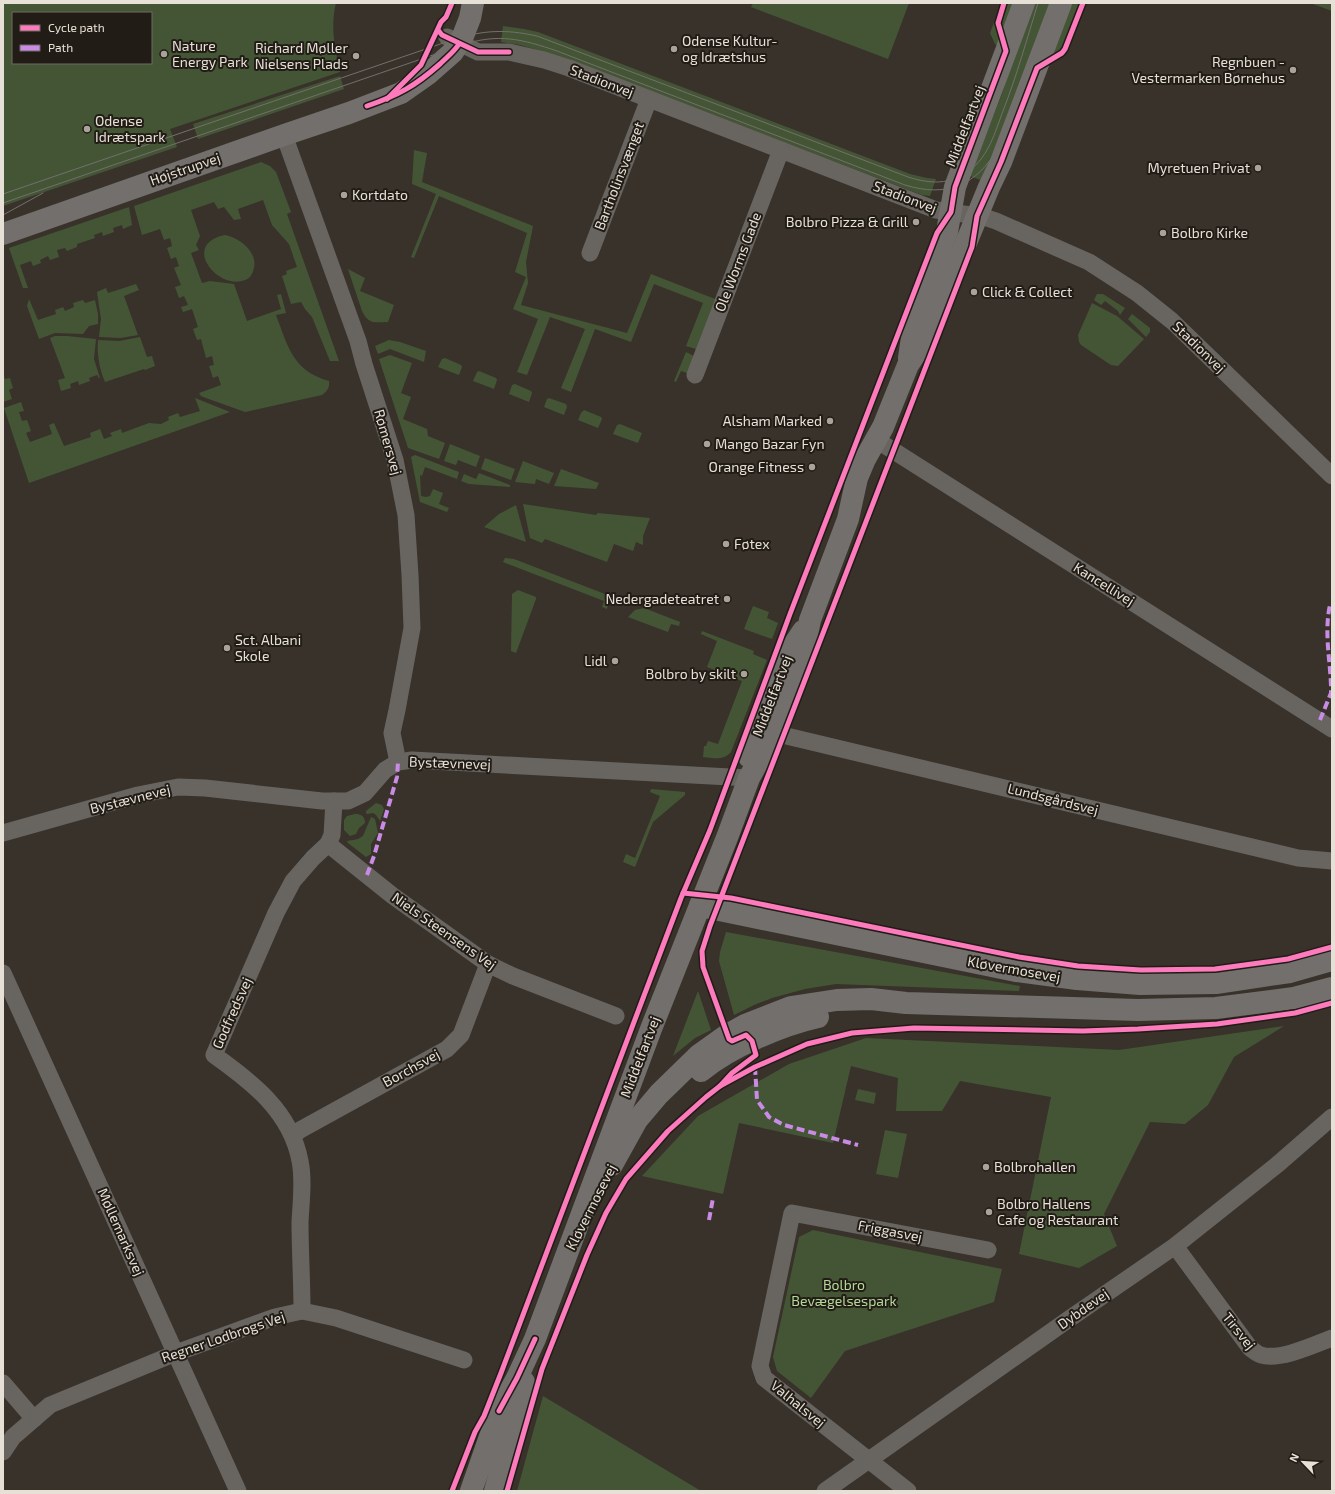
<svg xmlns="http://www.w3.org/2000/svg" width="1335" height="1494" font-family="'Exo 2',sans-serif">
	<rect width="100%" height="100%" fill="#38322b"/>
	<g fill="#445535" fill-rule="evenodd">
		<path d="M 3,3 L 336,3 C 330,27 335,49 340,72 L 170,129 L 177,147 L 3,206 ZM 13,13 L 151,13 L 151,63 L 13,63 Z"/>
		<polygon points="753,3 909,3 888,59 751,7"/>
		<polygon points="1007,3 1021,3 1007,40 1001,24"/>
		<polygon points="1029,3 1058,3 983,181 970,176 1002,94"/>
		<polygon points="1066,3 1080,3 1063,49 1058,53 1043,62"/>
		<polygon points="1310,3 1332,3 1332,11"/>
		<path d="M 996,17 C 995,27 1002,36 1000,47 L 995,44 L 990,33 Z"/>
		<polygon points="503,26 524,29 538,32 910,174 927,178 936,179 930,196 922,195 555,55 520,45 501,42"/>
		<polygon points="340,76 344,89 198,139 193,124"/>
		<polygon points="414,150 427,153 422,182 533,226 526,262 528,283 521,305 627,333 651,274 715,299 696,349 686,346 703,303 654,284 631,342 595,329 571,392 561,388 585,329 550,317 527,375 517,372 538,319 513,309 526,277 515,272 527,233 439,196 414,258 411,257 436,194 412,184"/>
		<path d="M 261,162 L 270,166 L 276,172 L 291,212 L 287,214 L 339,361 L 330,361 L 312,317 L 305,309 L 301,302 L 291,304 L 282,276 L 287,274 L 286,271 L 297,267 L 289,244 L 272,225 L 263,200 L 238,209 L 241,219 L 234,220 L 224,207 L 218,209 L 214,202 L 191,210 L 200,236 L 196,245 L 199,250 L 191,253 L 202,283 L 210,281 L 234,284 L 247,321 L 281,309 L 277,295 L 281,294 L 286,313 L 276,315 C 288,347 293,371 329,381 C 330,388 327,391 322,395 L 245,412 L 206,398 L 201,396 L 199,393 L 221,385 L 218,376 L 213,378 L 209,366 L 214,365 L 212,356 L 206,358 L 201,339 L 197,340 L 193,329 L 198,327 L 192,309 L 183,312 L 181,307 L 188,305 L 184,296 L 179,298 L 175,287 L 181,285 L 174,268 L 179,266 L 176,257 L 171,259 L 167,248 L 172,246 L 170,238 L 164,240 L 160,229 L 142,235 L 134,206 Z"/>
		<polygon points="129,207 132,225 123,229 122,225 113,228 114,232 103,236 102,232 94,235 95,238 77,244 77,247 67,251 65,248 57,250 59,257 50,260 48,256 40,260 41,263 33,266 31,261 20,265 28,288 23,288 9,248"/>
		<path d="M 225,235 C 241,238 260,254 253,271 C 252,275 249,279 245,280 C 218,291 180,244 225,235 Z"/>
		<path d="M 348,269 L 365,278 L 360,291 L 394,305 L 388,322 C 374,322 369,325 362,311 Z"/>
		<polygon points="136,284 139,290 124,296 138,335 121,338 99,337 101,319 97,292 106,288 108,293"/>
		<polygon points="1097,294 1103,294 1125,308 1120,315 1118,311 1105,301 1101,305 1094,300"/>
		<polygon points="29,299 38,320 56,314 55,310 63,307 65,311 74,307 73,303 83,300 85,303 95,300 98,314 98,324 89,326 83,334 55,333 39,339 27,306"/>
		<polygon points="1092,303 1117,316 1144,339 1118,366 1111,365 1081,345 1079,342 1078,335"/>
		<polygon points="1132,314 1150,328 1150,332 1146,337 1128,319"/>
		<polygon points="55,336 67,336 96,339 94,359 100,378 99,378 97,375 89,378 90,381 79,385 78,381 70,384 71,388 61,391 58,380 65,378 50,338"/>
		<path d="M 140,337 L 147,357 L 152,356 L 155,366 L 145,370 L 144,369 L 105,382 C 99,368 97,354 98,340 L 119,341 Z"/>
		<polygon points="389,340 400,342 426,351 424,362 390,349 378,354 375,346"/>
		<polygon points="686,352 694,356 687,373 681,371 676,382 674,381"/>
		<polygon points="390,355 412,363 401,393 411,397 403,419 427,429 428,436 445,443 439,459 408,448 379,359"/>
		<polygon points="445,358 461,365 462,367 459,375 438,367 442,359"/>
		<polygon points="479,371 496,378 497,380 494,389 473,381 477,372"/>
		<polygon points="3,373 5,379 10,378 13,388 9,390 12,399 3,402"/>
		<polygon points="515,384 531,391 532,393 529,402 509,394 512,385"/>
		<polygon points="195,398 230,412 29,483 4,408 21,402 24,411 19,412 22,421 27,420 31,431 26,433 30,442 52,434 49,425 54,423 64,446 91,437 90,433 100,429 104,439 112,436 110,433 121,429 122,433 149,423 161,424 169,420 168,417 178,413 180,417 200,411"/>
		<polygon points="549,398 566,404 567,407 564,415 544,407 547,399"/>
		<polygon points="584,410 601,417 602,419 598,428 578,420 581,413"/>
		<polygon points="620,424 642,433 638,443 613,434 617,425"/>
		<polygon points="450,444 480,456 476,467 458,460 456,465 444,461"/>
		<polygon points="415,455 459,472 457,479 425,467 422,476 420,475 421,496 426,497 430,496 433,489 443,493 439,504 449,508 447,512 420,502 411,457"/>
		<polygon points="485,458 515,469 511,480 481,469"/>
		<polygon points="523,461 554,473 549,484 536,479 535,484 515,482"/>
		<polygon points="561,469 599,483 596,489 554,486"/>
		<polygon points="479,473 510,485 510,487 469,484 461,481 464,474 476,479"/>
		<polygon points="523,504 596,515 598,513 650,518 643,536 643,545 636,542 633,551 614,544 607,562 545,539 542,543 530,538"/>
		<polygon points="516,505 526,542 484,527 499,514"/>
		<polygon points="505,558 514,559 605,594 609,600 607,609 602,607 604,601 503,562"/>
		<polygon points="518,590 536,597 536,599 516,653 511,651 512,594"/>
		<polygon points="753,606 769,612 767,618 778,623 772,639 744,629"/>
		<polygon points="644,608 680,622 679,626 671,624 668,632 628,617 635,610"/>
		<path d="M 702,631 L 754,651 L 753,654 L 767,660 L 731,752 C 723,761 714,758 703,757 L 704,746 L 706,746 L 708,741 L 718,744 L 742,681 L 707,667 L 717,641 L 701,634 Z"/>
		<polygon points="651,789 685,792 685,795 653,822 635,867 623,862 626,854 635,858 660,796 650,792"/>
		<polygon points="376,803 382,805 384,809 380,821 376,815 373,813 367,814 366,813 366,811"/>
		<path d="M 355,814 C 361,814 365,816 365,823 L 359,828 L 356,834 L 350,836 L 344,830 L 344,820 L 347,816 Z"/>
		<polygon points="371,817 375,819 378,833 371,844 371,854 366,857 348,843 347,841 358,839 363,836"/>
		<polygon points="726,932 1020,986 1019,991 836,984 805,989 772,998 754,1005 734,1015 719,961 720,952"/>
		<polygon points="698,991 711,1030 695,1038 673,1056"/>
		<polygon points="1284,1026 1234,1057 1208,1105 1185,1124 1150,1122 1104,1214 1117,1246 1079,1268 1019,1254 1051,1097 960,1081 942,1111 896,1111 898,1078 851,1066 833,1143 739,1123 723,1194 642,1176 698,1116 789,1064 866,1038 1119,1050"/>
		<polygon points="858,1089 876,1093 874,1104 855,1100"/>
		<polygon points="885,1130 907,1134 898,1178 876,1174"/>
		<polygon points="813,1230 1002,1269 994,1302 845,1351 811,1398 777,1371 773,1357 799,1237"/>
		<polygon points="543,1396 701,1491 517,1491"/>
	</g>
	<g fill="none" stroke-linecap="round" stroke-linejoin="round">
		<g stroke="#686561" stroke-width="17">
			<polyline points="447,37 478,52 509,52 544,60 569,68 936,210 984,217 996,221 1089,262 1137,293 1172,321 1332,476"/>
			<polyline points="284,135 358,341 364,364 395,460 406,515 410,575 412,628 397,710 392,733 398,762"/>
			<polyline points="590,253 649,99"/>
			<polyline points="695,375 781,150"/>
			<polyline points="875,439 1332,729"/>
			<polyline points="774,733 1298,858 1332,861"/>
			<polyline points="3,833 138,795 178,787 205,788 322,801 348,801 365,793 385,770 398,762 412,760 749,778"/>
			<polyline points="328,844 393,896 488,964 513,976 616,1016"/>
			<polyline points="3,973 238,1491"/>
			<polyline points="293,1135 300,1130 447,1049 461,1035 488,964"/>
			<path d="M 1175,1246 L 1250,1348 C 1253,1350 1257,1354 1261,1355 C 1279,1361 1314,1345 1332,1338"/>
			<path d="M 302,1311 C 302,1281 300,1251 300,1222 C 301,1202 304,1180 300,1161 C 291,1112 252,1082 214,1055 L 276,913 L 293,881 L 313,858 L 328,844 L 332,835 L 334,801"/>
			<polyline points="3,1383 34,1419"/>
			<polyline points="3,1452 13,1437 50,1405 176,1353 275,1317 302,1311 336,1318 464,1360"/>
			<polyline points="825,1491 1069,1319 1175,1246 1278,1164 1332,1117"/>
			<polyline points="908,1491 764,1378 760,1366 792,1213 988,1250"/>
		</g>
		<g stroke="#736f6c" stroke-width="22">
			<polyline points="3,234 284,135 349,113 401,93 428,74 453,52 463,36 470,18 473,3"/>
			<polyline points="909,358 915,316 947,232 955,187 1024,3"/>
			<polyline points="749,757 785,658 803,631"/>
			<polyline points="700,906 1016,971 1077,979 1140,984 1216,983 1290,972 1332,960"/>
			<path d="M 701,1071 C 730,1047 782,1025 818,1017"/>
			<polyline points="612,1165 637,1120 659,1094 699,1055 727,1035 745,1025 791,1007 837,1000 871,999 906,1003 1138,1010 1216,1008 1294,998 1332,988"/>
			<polyline points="471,1491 499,1411 517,1378 535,1339 651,1029 728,835 749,778 774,733 801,664 810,620 848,519 857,478 865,459 883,427 908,365 929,333 989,187 1001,162 1061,3"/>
			<polyline points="495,1491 524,1382"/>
		</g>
		<g stroke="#736f6c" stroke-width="1">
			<path d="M 3,194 L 452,40 C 483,30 505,29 537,36 L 908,177 C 930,184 950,185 969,171 C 989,156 995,132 1003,111 C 1017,75 1027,39 1038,3"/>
			<path d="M 3,203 L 462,45 C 498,33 522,39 557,51 L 905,185 C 947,198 977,185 998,148 L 1053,3"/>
			<polyline points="3,215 43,193"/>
		</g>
		<g stroke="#ca8be6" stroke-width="4" stroke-dasharray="8 4" stroke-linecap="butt">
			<path d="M 1320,720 L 1331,693 L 1331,686 C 1330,658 1324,632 1330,605"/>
			<polyline points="367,875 374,856 397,777 398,762"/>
			<polyline points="755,1067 757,1100 769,1117 784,1125 858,1145"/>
			<polyline points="709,1220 713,1198"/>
		</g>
		<g stroke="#211c15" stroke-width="8">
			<g id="cycleway">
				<polyline points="438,30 442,35 478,52 509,52"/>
				<polyline points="387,99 421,65 441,22 446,17 452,3"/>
				<path d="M 367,106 C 399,95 415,86 440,64 C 447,57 454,52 459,44"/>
				<polyline points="683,893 731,898 1019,957 1078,966 1141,970 1215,969 1288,959 1332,947"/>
				<polyline points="720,1086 732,1073 756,1055 752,1041 746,1035 732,1041 729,1039 703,967 702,951 710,926 972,247 977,216 1001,162 1037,68 1062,53 1065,49 1083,3"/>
				<polyline points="499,1411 517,1378 535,1339"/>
				<polyline points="452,1491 475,1432 484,1416 501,1373 681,898 710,830 790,614 937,233 951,212 955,187 1006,51 998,23 1004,3"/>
				<polyline points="507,1491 542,1369 587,1255 606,1213 626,1179 668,1131 706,1097 720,1086 755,1067 807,1044 852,1033 914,1028 1083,1031 1138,1029 1217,1024 1295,1013 1332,1003"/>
			</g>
		</g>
		<use href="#cycleway" stroke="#fd7abc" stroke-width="5"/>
	</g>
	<g fill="#aaa39b" stroke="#211c15" stroke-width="1.5">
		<circle cx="674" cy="49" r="4"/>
		<circle cx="164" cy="54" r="4"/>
		<circle cx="356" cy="56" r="4"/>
		<circle cx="1293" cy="70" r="4"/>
		<circle cx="87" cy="129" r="4"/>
		<circle cx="1258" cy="168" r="4"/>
		<circle cx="344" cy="195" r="4"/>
		<circle cx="916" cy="222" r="4"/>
		<circle cx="1163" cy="233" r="4"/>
		<circle cx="974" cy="292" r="4"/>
		<circle cx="830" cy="421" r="4"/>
		<circle cx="707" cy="444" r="4"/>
		<circle cx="812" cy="467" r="4"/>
		<circle cx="726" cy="544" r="4"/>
		<circle cx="727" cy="599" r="4"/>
		<circle cx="227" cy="648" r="4"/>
		<circle cx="615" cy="661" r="4"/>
		<circle cx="744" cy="674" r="4"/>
		<circle cx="986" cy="1167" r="4"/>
		<circle cx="989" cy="1212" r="4"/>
	</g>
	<g text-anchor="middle" stroke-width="4" stroke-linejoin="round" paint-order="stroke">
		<g font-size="14" fill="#e7e0d7" stroke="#211c15" text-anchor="start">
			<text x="682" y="46">Odense Kultur-<tspan x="682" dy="16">og Idrætshus</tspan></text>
			<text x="172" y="51">Nature<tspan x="172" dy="16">Energy Park</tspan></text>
			<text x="348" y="53" text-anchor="end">Richard Møller<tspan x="348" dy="16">Nielsens Plads</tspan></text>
			<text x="1285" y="67" text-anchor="end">Regnbuen -<tspan x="1285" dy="16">Vestermarken Børnehus</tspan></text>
			<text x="95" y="126">Odense<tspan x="95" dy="16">Idrætspark</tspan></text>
			<text x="1250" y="173" text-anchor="end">Myretuen Privat</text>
			<text x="352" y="200">Kortdato</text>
			<text x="908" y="227" text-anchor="end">Bolbro Pizza &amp; Grill</text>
			<text x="1171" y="238">Bolbro Kirke</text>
			<text x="982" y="297">Click &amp; Collect</text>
			<text x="822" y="426" text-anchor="end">Alsham Marked</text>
			<text x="715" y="449">Mango Bazar Fyn</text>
			<text x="804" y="472" text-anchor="end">Orange Fitness</text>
			<text x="734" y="549">Føtex</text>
			<text x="719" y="604" text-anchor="end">Nedergadeteatret</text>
			<text x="235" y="645">Sct. Albani<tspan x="235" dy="16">Skole</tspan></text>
			<text x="607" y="666" text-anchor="end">Lidl</text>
			<text x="736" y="679" text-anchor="end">Bolbro by skilt</text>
			<text x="994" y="1172">Bolbrohallen</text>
			<text x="997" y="1209">Bolbro Hallens<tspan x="997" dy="16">Cafe og Restaurant</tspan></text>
		</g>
		<g font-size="14" fill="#e7e0d7" stroke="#211c15">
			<text transform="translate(602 81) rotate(21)" y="5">Stadionvej</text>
			<text transform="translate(965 126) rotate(-69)" y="5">Middelfartvej</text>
			<text transform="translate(185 169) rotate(-19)" y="5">Højstrupvej</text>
			<text transform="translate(619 176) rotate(-69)" y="5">Bartholinsvænget</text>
			<text transform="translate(905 197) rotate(21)" y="5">Stadionvej</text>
			<text transform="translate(738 262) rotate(-69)" y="5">Ole Worms Gade</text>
			<text transform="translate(1199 347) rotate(44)" y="5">Stadionvej</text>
			<text transform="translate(388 442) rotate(74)" y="5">Rømersvej</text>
			<text transform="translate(1104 584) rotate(32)" y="5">Kancellivej</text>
			<text transform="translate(772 696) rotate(-69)" y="5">Middelfartvej</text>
			<text transform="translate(450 763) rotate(2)" y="5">Bystævnevej</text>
			<text transform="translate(130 799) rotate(-14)" y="5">Bystævnevej</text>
			<text transform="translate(1053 799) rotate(14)" y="5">Lundsgårdsvej</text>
			<text transform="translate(444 931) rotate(35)" y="5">Niels Steensens Vej</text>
			<text transform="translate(1014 969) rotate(10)" y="5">Kløvermosevej</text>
			<text transform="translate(232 1013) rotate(-66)" y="5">Godfredsvej</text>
			<text transform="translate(640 1057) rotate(-69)" y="5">Middelfartvej</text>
			<text transform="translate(411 1068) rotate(-29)" y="5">Borchsvej</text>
			<text transform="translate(591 1207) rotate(-63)" y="5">Kløvermosevej</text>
			<text transform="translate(890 1231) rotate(11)" y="5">Friggasvej</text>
			<text transform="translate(121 1232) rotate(66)" y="5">Møllemarksvej</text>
			<text transform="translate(1083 1309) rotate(-35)" y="5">Dybdevej</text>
			<text transform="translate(1239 1331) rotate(51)" y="5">Tirsvej</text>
			<text transform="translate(223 1337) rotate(-19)" y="5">Regner Lodbrogs Vej</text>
			<text transform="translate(798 1404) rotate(39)" y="5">Valhalsvej</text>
		</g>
		<g font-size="14" fill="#b4d999" stroke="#211c15">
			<text x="844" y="1290">Bolbro<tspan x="844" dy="16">Bevægelsespark</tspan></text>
		</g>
	</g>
	<rect width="1335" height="1494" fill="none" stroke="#e7e0d7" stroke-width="8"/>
	<rect x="12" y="12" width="140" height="52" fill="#211c15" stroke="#706a63"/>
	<rect x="20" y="25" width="20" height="6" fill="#fd7abc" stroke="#706a63"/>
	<text x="48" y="32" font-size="12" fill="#e7e0d7">Cycle path</text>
	<rect x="20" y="45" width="20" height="6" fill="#ca8be6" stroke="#706a63"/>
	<text x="48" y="52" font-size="12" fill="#e7e0d7">Path</text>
	<g transform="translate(1303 1462) rotate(295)" stroke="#211c15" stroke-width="3" paint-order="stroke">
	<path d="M0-3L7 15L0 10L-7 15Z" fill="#e7e0d7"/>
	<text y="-6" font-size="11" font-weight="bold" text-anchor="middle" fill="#e7e0d7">N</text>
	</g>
</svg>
